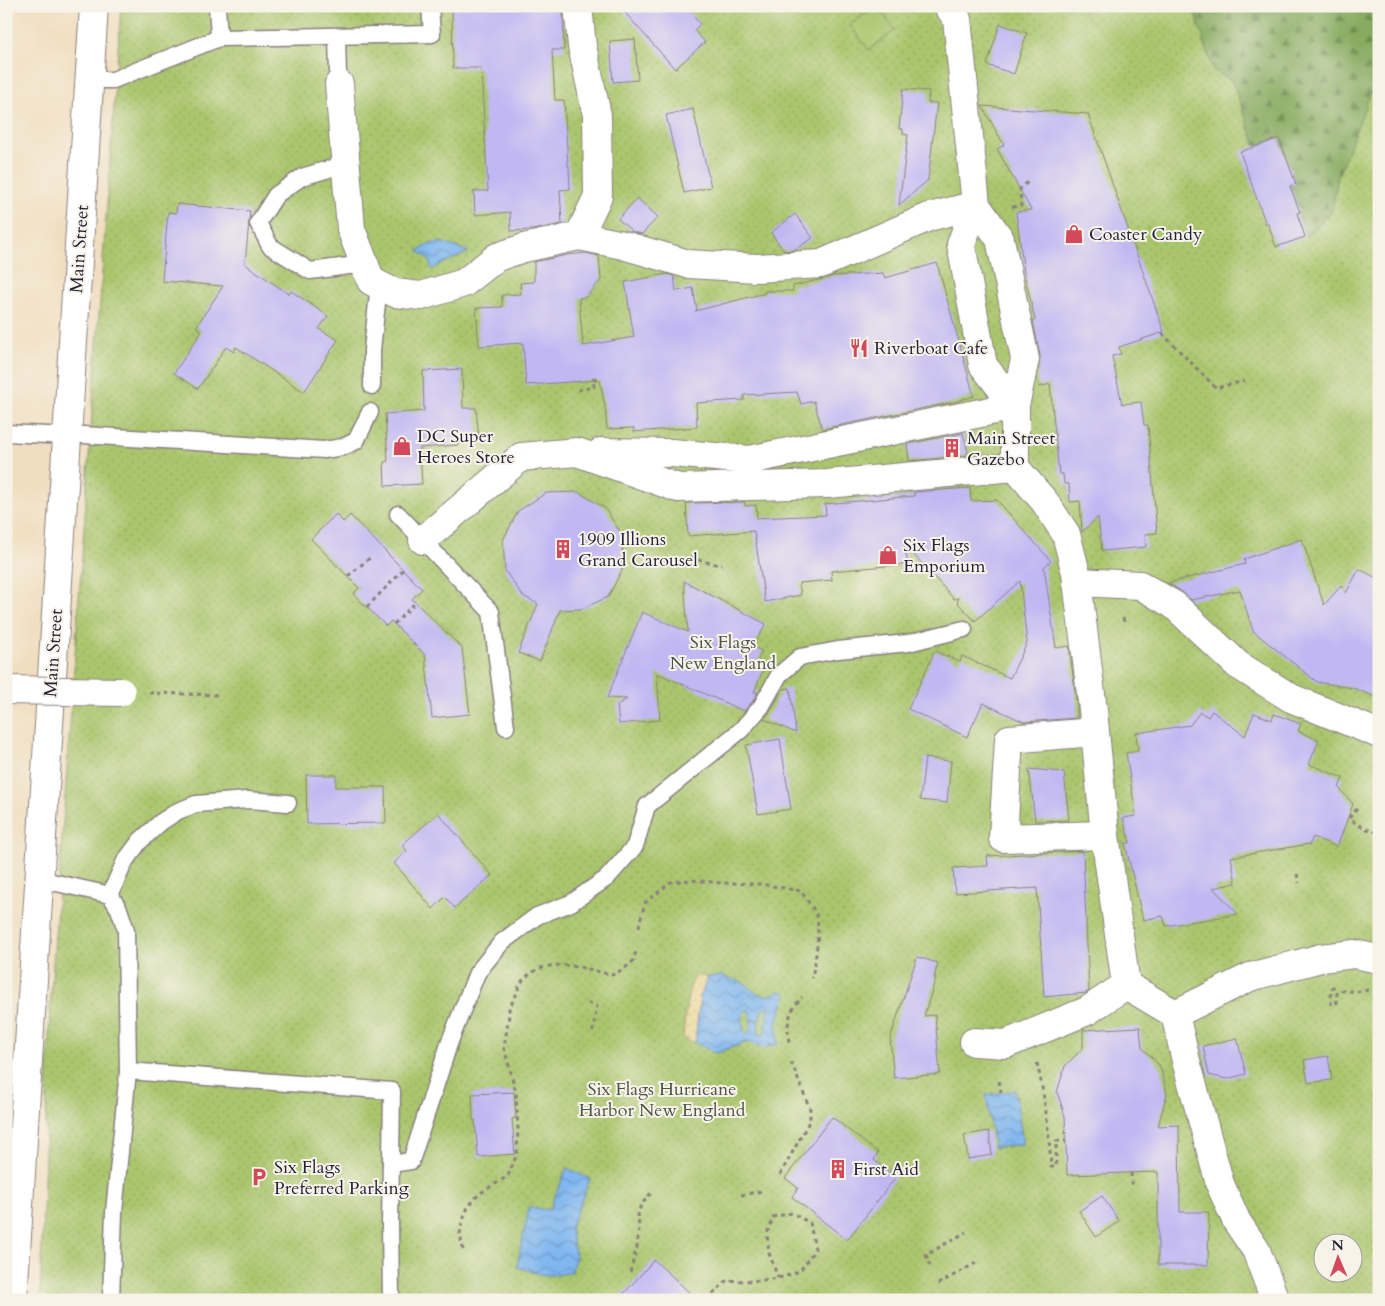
<svg xmlns="http://www.w3.org/2000/svg" width="1385" height="1306" font-family="Cardo,serif">
	<defs>
		<pattern id="green-dots" width="8" height="8" patternUnits="userSpaceOnUse" patternTransform="scale(1.25)"><rect width="8" height="8" fill="#aac66d"/><path d="M2 2h.1M6 6h.1" fill="none" stroke="#92aa5f" stroke-width="1.8" stroke-linecap="round"/></pattern>
		<pattern id="forest-firs" width="22" height="20" patternUnits="userSpaceOnUse" patternTransform="scale(1.25)"><rect width="22" height="20" fill="#87ab60"/><path d="M5 1l3.5 6h-7zM16 11l3.5 6h-7z" fill="#6e8b50"/></pattern>
		<pattern id="sand-dots" width="8" height="8" patternUnits="userSpaceOnUse" patternTransform="scale(1.25)"><rect width="8" height="8" fill="#eeda9e"/><path d="M2 2h.1M6 6h.1" fill="none" stroke="#ccbb89" stroke-width="1.8" stroke-linecap="round"/></pattern>
		<pattern id="water-waves" width="16" height="10" patternUnits="userSpaceOnUse" patternTransform="scale(1.25)"><rect width="16" height="10" fill="#80b7f0"/><path d="M0 5q4-4 8 0t8 0" fill="none" stroke="#6894c4"/></pattern>
	</defs>
	<rect width="100%" height="100%" fill="#f7f3e8"/>
	<filter id="ink" filterUnits="userSpaceOnUse"><feTurbulence type="fractalNoise" baseFrequency=".02" numOctaves="2"/><feDisplacementMap in="SourceGraphic" scale="10" xChannelSelector="R" yChannelSelector="G"/><feConvolveMatrix kernelMatrix="1 2 1 2 8 2 1 2 1" color-interpolation-filters="sRGB"/></filter>
	<filter id="wash" filterUnits="userSpaceOnUse"><feTurbulence type="fractalNoise" baseFrequency=".0096" numOctaves="4" result="noise"/><feDisplacementMap in="SourceGraphic" scale="20" xChannelSelector="R" yChannelSelector="G"/><feGaussianBlur stdDeviation="1.12" result="paint"/><feColorMatrix in="noise" values="0 0 0 0 0 0 0 0 0 0 0 0 0 0 0 0 0 1.4 0 .05"/><feComposite in="paint" operator="in"/></filter>
	<g filter="url(#wash)">
		<rect width="100%" height="100%" fill="#f1dec0"/>
		<path fill="url(#green-dots)" stroke="#667454" fill-rule="evenodd" d="M 121,6 L 1379,6 L 1379,1300 L 40,1300 L 50,1007 ZM 1322,1244 L 1352,1244 L 1352,1274 L 1322,1274 Z"/>
		<polygon fill="url(#forest-firs)" stroke="#54664e" points="1193,6 1379,6 1379,86 1371,92 1338,176 1332,211 1305,237 1290,186 1296,184 1279,138 1256,146 1232,81 1213,70"/>
		<path fill="url(#sand-dots)" stroke="#887e6c" d="M 695,975 L 708,977 L 700,997 L 695,1043 L 683,1038 C 685,1015 686,996 695,975 Z"/>
		<polygon fill="#aac66d" stroke="#667454" points="876,6 877,6 895,30 869,50 850,25"/>
		<g fill="url(#water-waves)" stroke="#516c96" fill-rule="evenodd">
			<polygon points="441,242 469,252 437,266 432,270 429,259 418,251 430,244"/>
			<path d="M 722,976 C 730,979 739,980 746,984 C 750,986 748,987 752,990 C 759,996 770,998 778,991 L 787,993 L 777,1023 L 778,1044 L 764,1048 L 748,1042 L 716,1053 L 695,1043 L 700,997 L 708,977 ZM 764,1008 L 768,1008 L 769,1010 L 765,1026 L 765,1032 L 763,1035 L 760,1035 L 758,1031 L 759,1021 L 750,1021 L 751,1028 L 747,1035 C 742,1027 742,1020 744,1011 L 747,1010 L 750,1011 L 750,1019 L 760,1020 L 761,1011 Z"/>
			<polygon points="1015,1090 1023,1144 994,1148 986,1095"/>
			<path d="M 567,1168 L 590,1179 L 570,1229 L 576,1258 L 572,1267 L 573,1271 C 550,1279 539,1274 517,1267 L 529,1207 L 549,1210 Z"/>
		</g>
		<g id="blocks">
			<g fill="#c1b8f3">
				<polygon points="452,6 559,6 559,11 563,11 564,50 552,50 555,100 564,100 568,166 569,166 570,189 560,190 562,224 533,230 511,231 510,212 475,215 474,191 488,191 481,68 453,68"/>
				<polygon points="619,6 684,6 700,24 694,30 705,42 675,69"/>
				<polygon points="1000,24 1027,33 1014,74 987,65"/>
				<polygon points="635,39 638,80 613,82 610,41"/>
				<polygon points="903,89 929,91 928,103 937,103 928,180 899,205 908,135 903,134 903,129 899,129"/>
				<polygon points="982,106 1088,114 1164,332 1119,347 1121,354 1112,356 1122,404 1141,402 1144,425 1148,425 1157,533 1145,534 1146,547 1102,551 1098,517 1082,532 1080,501 1070,502 1069,484 1064,484 1063,474 1059,474 1050,384 1039,387 1037,378 1040,356 1033,321 1035,320 1024,273 1016,212 1031,210 997,149 1004,145"/>
				<polygon points="693,109 711,187 684,193 666,115"/>
				<polygon points="1279,138 1296,184 1290,186 1300,212 1297,213 1305,237 1276,247 1268,224 1266,224 1240,152"/>
				<polygon points="637,198 658,217 642,234 633,232 618,219"/>
				<polygon points="177,204 250,211 245,264 289,294 291,291 328,316 319,329 338,340 304,392 236,347 234,352 226,347 198,389 174,373 202,331 196,327 223,286 162,281 168,212 176,213"/>
				<polygon points="795,214 813,238 794,250 784,251 771,233"/>
				<polygon points="586,253 599,256 601,280 586,297 579,298 583,346 634,337 625,282 667,274 674,276 676,291 693,288 697,310 695,311 765,293 765,291 793,291 793,286 827,278 833,276 883,273 885,278 937,263 974,396 954,402 822,429 814,401 801,404 797,392 744,395 744,400 696,403 697,427 634,432 634,428 607,429 605,407 600,380 526,385 523,343 479,346 476,308 502,307 502,295 521,294 520,283 534,282 534,262 567,255"/>
				<polygon points="462,369 463,408 476,408 479,439 458,441 458,445 420,448 422,484 385,486 384,462 388,461 385,414 424,411 423,371"/>
				<polygon points="963,433 968,452 965,456 909,461 907,444"/>
				<polygon points="970,488 971,501 997,500 1051,561 1044,567 1056,648 1069,646 1077,706 1077,718 1024,722 983,703 967,737 908,709 935,651 960,662 962,656 1010,678 1027,643 1020,581 975,621 957,602 959,598 954,599 904,544 908,564 831,571 832,580 799,583 801,595 765,602 754,531 688,536 686,503 745,502 745,506 756,505 757,518 826,515 825,504 914,496 914,492"/>
				<polygon points="578,492 605,508 622,535 623,568 608,597 581,609 560,610 540,661 518,653 538,604 523,596 505,571 503,540 518,511 546,493"/>
				<polygon points="336,514 343,522 350,515 422,589 412,599 462,648 470,714 432,718 425,655 391,621 386,626 353,594 359,588 311,539"/>
				<polygon points="1302,539 1324,605 1341,586 1346,593 1359,569 1379,579 1379,673 1377,680 1378,698 1353,688 1317,682 1253,631 1240,590 1191,600 1182,592 1168,583 1245,564 1244,559"/>
				<polygon points="684,581 766,624 753,647 762,651 757,662 765,665 754,692 758,692 753,701 744,711 657,673 660,720 619,724 617,705 627,699 607,698 642,612 688,632"/>
				<polygon points="790,688 796,733 764,719 770,712 783,689"/>
				<polygon points="1212,711 1245,736 1254,713 1272,720 1274,714 1301,724 1298,731 1319,740 1309,764 1343,778 1339,788 1353,804 1337,847 1313,837 1310,844 1231,857 1236,883 1213,888 1238,914 1166,926 1163,916 1143,920 1125,843 1130,843 1123,818 1136,816 1126,753 1138,751 1136,733 1190,725 1200,712 1208,717"/>
				<polygon points="780,739 791,809 758,814 746,745"/>
				<polygon points="925,758 951,761 947,803 920,800"/>
				<polygon points="1029,769 1064,772 1069,820 1035,821"/>
				<polygon points="306,775 336,775 336,787 385,787 386,823 307,824"/>
				<polygon points="438,813 492,875 455,908 445,897 433,909 394,863 407,851 402,845"/>
				<polygon points="1083,851 1089,991 1086,993 1044,997 1037,888 955,893 953,868 988,866 987,856"/>
				<polygon points="917,957 938,963 934,977 936,977 924,1016 935,1015 940,1074 894,1078 890,1039"/>
				<polygon points="1140,1027 1142,1048 1160,1066 1167,1094 1158,1126 1179,1125 1180,1212 1209,1212 1208,1265 1158,1265 1158,1172 1067,1175 1065,1116 1057,1092 1065,1066 1083,1048 1083,1030"/>
				<polygon points="1237,1038 1246,1074 1227,1079 1209,1075 1203,1046"/>
				<polygon points="1328,1056 1332,1080 1308,1083 1304,1060"/>
				<polygon points="514,1092 516,1118 512,1119 515,1154 478,1157 475,1120 473,1120 472,1094"/>
				<polygon points="832,1117 878,1153 874,1160 896,1177 847,1240 792,1197 798,1188 785,1178"/>
				<polygon points="989,1131 992,1155 968,1159 964,1135"/>
				<polygon points="1102,1196 1119,1221 1096,1237 1079,1211"/>
				<polygon points="654,1260 674,1278 697,1300 618,1300"/>
			</g>
		</g>
	</g>
	<g filter="url(#ink)">
		<use href="#blocks" fill-opacity="0" stroke="#8a807e" stroke-width="1"/>
		<g fill="none" stroke-linecap="round" stroke-linejoin="round">
			<g stroke="#8a807e" stroke-width="19">
				<g id="lane">
					<polyline points="217,6 219,38 432,34 430,6"/>
					<polyline points="337,36 338,74"/>
					<polyline points="89,80 113,80 219,38"/>
					<polyline points="345,164 302,177 276,195 258,223 270,246 310,271 364,264"/>
					<polyline points="372,386 372,350 379,284"/>
					<polyline points="6,433 67,436"/>
					<polyline points="67,434 324,450 343,447 356,441 370,412"/>
					<polyline points="398,514 491,612 506,727"/>
					<polyline points="39,879 110,895 119,909 126,930 128,1071"/>
					<polyline points="110,895 125,861 140,841 161,822 178,811 196,804 247,800 288,803"/>
					<polyline points="391,1164 411,1161 450,1041 477,973 502,942 537,916 571,903 607,878 635,846 647,806 741,730 761,707 779,675 800,657 838,650 908,643 964,629"/>
					<polyline points="111,1300 114,1212 128,1071 392,1091 390,1224 391,1300"/>
				</g>
			</g>
			<g stroke="#8a807e" stroke-width="30">
				<g id="street">
					<polyline points="948,6 957,19 976,205 961,244 983,365 1015,406 1015,467"/>
					<polyline points="339,84 351,229 371,281 395,293 421,296 464,283 497,257 524,248 579,236 598,196 597,115 582,46 578,6"/>
					<polyline points="579,236 623,245 688,264 757,268 821,264 929,217 976,205 1000,239 1025,359 1015,406 749,460 672,453 601,452"/>
					<polyline points="423,540 521,457 577,452 678,488 827,484 1015,467 1045,502 1066,534 1076,573 1093,710 1105,835 1126,985 1175,1014 1186,1061 1220,1184 1237,1222 1256,1250 1275,1300"/>
					<polyline points="1077,582 1140,585 1174,605 1238,665 1291,698 1379,734"/>
					<polyline points="1095,732 1009,739 1003,838 1105,835"/>
					<polyline points="1175,1014 1250,977 1321,958 1354,954 1379,959"/>
					<polyline points="974,1042 1006,1044 1087,1011 1126,985"/>
				</g>
			</g>
			<g stroke="#8a807e" stroke-width="30">
				<polyline id="secondary" points="13,1300 94,6"/>
			</g>
			<g stroke="#8a807e" stroke-width="3" stroke-dasharray="4 4" stroke-linecap="butt">
				<polyline points="1012,207 1021,206 1020,189 1030,180"/>
				<polyline points="1162,333 1216,388 1244,381"/>
				<polyline points="578,390 594,387 593,379 600,377"/>
				<polyline points="690,558 715,564 722,564"/>
				<polyline points="348,576 372,556"/>
				<polyline points="367,607 403,570"/>
				<polyline points="1123,618 1125,625"/>
				<polyline points="394,624 416,602"/>
				<polyline points="149,693 219,695"/>
				<path d="M 1357,809 L 1349,818 C 1358,825 1367,831 1379,832"/>
				<polyline points="1297,874 1299,883"/>
				<path d="M 639,927 L 640,921 L 645,903 L 671,882 L 691,880 L 722,883 L 761,884 L 801,891 C 805,898 813,907 816,914 C 821,930 815,962 812,978"/>
				<polyline points="588,1003 597,1006 592,1035"/>
				<path d="M 1337,1004 L 1336,997 L 1338,991 C 1349,990 1362,994 1372,988"/>
				<polyline points="1331,1005 1331,990 1334,986"/>
				<path d="M 789,1042 C 786,1023 789,1011 802,997"/>
				<path d="M 1037,1063 C 1045,1098 1049,1132 1051,1167 L 1056,1167 L 1056,1141 L 1066,1141"/>
				<polyline points="999,1081 1001,1092"/>
				<polyline points="1131,1173 1132,1185"/>
				<polyline points="780,1175 810,1120 810,1109 791,1062"/>
				<polyline points="741,1195 762,1191"/>
				<path d="M 463,1250 L 460,1234 L 462,1223 L 468,1207 L 479,1194 L 508,1176 L 517,1154 L 518,1128 L 516,1092 L 504,1048 L 509,1015 L 509,1006 C 517,999 517,986 524,979 C 548,955 583,968 612,975 L 624,969 L 633,961 L 637,949"/>
				<polyline points="930,1266 926,1255 966,1232"/>
				<polyline points="630,1272 637,1247 639,1229 638,1213 641,1205 651,1193"/>
				<polyline points="938,1284 976,1263"/>
				<path d="M 707,1300 L 727,1280 C 744,1282 787,1281 801,1269 C 806,1263 810,1256 815,1249 L 810,1223 L 792,1213 L 773,1217 L 767,1234 L 769,1253 L 778,1278"/>
			</g>
			<use href="#lane" stroke="#fff" stroke-width="16"/>
			<use href="#street" stroke="#fff" stroke-width="28"/>
			<use href="#secondary" stroke="#fff" stroke-width="28"/>
			<g stroke="#8a807e" stroke-width="30" stroke-linecap="butt">
				<polyline id="street-bridge" points="6,690 121,692"/>
			</g>
			<use href="#street-bridge" stroke="#fff" stroke-width="28"/>
		</g>
	</g>
	<defs>
		<g id="shop-bare" transform="scale(1.5)"><path d="M-5-2.5h2.3a2.7 3.5 0 0 1 5.4 0H5L5.5 6h-11ZM-1.5-2.5h3a1.5 2.3 0 0 0-3 0Z" fill="#d1495b" stroke="#f7f3e8" stroke-width="2.5" paint-order="stroke"/></g>
		<g id="restaurant-bare" transform="scale(1.5)"><path d="M-5-6h1v4h1v-4h1v4h1v-4h1v5L-1.5 .5V6h-2V.5L-5-1ZM5-6V6H3V1.5H1.5Q1.5-4 5-6Z" fill="#d1495b" stroke="#f7f3e8" stroke-width="2.5" paint-order="stroke"/></g>
		<g id="building-bare" transform="scale(1.5)"><path d="M-4-6H4V6H1V3H-1V6H-4ZM-2.5-4.3h1.7v1.8h-1.7ZM.8-4.3h1.7v1.8H.8ZM-2.5-1h1.7V.8h-1.7ZM.8-1h1.7V.8H.8Z" fill="#d1495b" stroke="#f7f3e8" stroke-width="2.5" paint-order="stroke"/></g>
		<g id="parking-bare" transform="scale(1.5)"><path d="M-3.5-5.5H1a3.5 3.5 0 0 1 0 7H-1V5.5H-3.5ZM-1-3.4V-.6H.8a1.4 1.4 0 0 0 0-2.8Z" fill="#d1495b" stroke="#f7f3e8" stroke-width="2.5" paint-order="stroke"/></g>
	</defs>
	<g fill-rule="evenodd">
		<use href="#shop-bare" x="1074" y="234"/>
		<use href="#restaurant-bare" x="859" y="348"/>
		<use href="#shop-bare" x="402" y="446"/>
		<use href="#building-bare" x="952" y="448"/>
		<use href="#building-bare" x="563" y="549"/>
		<use href="#shop-bare" x="888" y="555"/>
		<use href="#building-bare" x="838" y="1169"/>
		<use href="#parking-bare" x="259" y="1177"/>
	</g>
	<g text-anchor="middle" stroke-width="4" stroke-linejoin="round" paint-order="stroke">
		<g font-size="18" fill="#22223b" stroke="#f7f3e8" text-anchor="start">
			<text x="1089" y="240">Coaster Candy</text>
			<text x="874" y="354">Riverboat Cafe</text>
			<text x="417" y="442">DC Super<tspan x="417" dy="21">Heroes Store</tspan></text>
			<text x="967" y="444">Main Street<tspan x="967" dy="21">Gazebo</tspan></text>
			<text x="578" y="545">1909 Illions<tspan x="578" dy="21">Grand Carousel</tspan></text>
			<text x="903" y="551">Six Flags<tspan x="903" dy="21">Emporium</tspan></text>
			<text x="274" y="1173">Six Flags<tspan x="274" dy="21">Preferred Parking</tspan></text>
			<text x="853" y="1175">First Aid</text>
		</g>
		<g font-size="18" fill="#22223b" stroke="#f7f3e8">
			<text transform="translate(79 249) rotate(-86)" y="6">Main Street</text>
			<text transform="translate(53 653) rotate(-86)" y="6">Main Street</text>
		</g>
		<g font-size="18" fill="#4b534a" stroke="#f7f3e8">
			<text x="723" y="648">Six Flags<tspan x="723" dy="21">New England</tspan></text>
			<text x="662" y="1095">Six Flags Hurricane<tspan x="662" dy="21">Harbor New England</tspan></text>
		</g>
	</g>
	<rect width="1385" height="1306" fill="none" stroke="#f7f3e8" stroke-width="25"/>
	<g transform="translate(1338 1258) rotate(358)"><circle r="24" fill="#f7f3e8" stroke="#a29fa3"/>
	<path d="M0-4L9 19L0 12L-9 19Z" fill="#d1495b"/>
	<text y="-8" font-size="14" font-weight="bold" text-anchor="middle" fill="#22223b">N</text>
	</g>
</svg>
